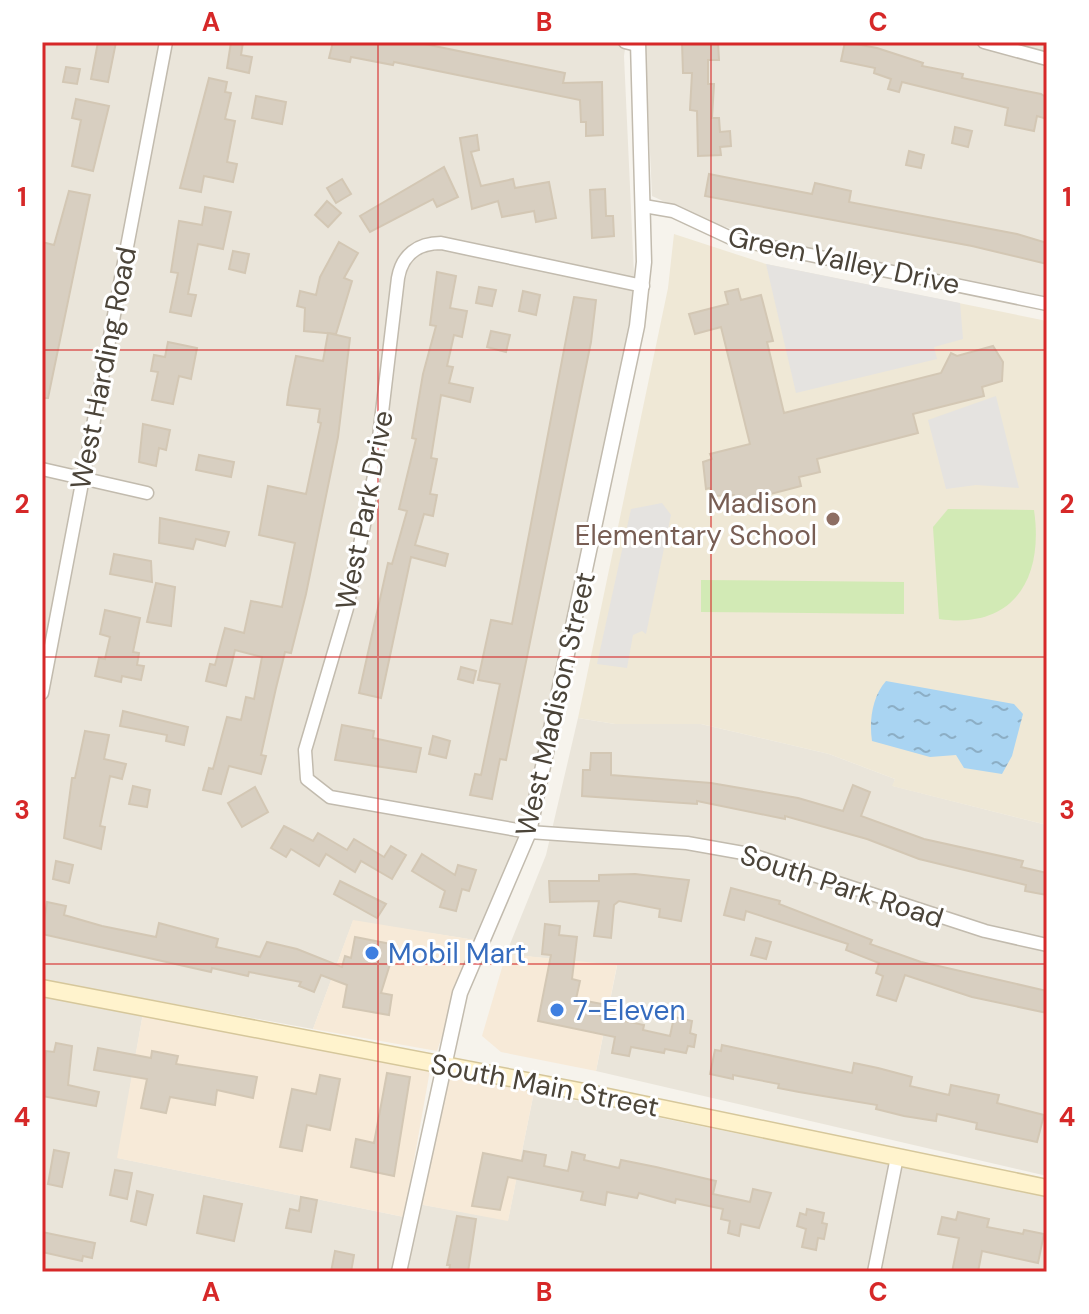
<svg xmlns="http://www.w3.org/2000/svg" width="1089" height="1314" font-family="'DM Sans',sans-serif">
	<defs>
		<pattern id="water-ripples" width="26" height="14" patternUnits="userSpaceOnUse" patternTransform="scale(2)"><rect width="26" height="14" fill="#a9d4f2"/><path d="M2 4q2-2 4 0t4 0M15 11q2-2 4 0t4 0" fill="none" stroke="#8caec5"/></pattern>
	</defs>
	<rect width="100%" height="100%" fill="#f6f3ec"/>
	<g fill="#eae5da">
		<polygon points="42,42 626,42 624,56 635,296 526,819 475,940 353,921 313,1029 42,980"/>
		<polygon points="645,42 1047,42 1047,298 834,255 714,224 652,196"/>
		<polygon points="578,718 615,724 701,724 829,754 895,779 893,786 1047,825 1047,1176 596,1071 617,966 506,954 546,855"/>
		<polygon points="42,994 143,1013 118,1158 404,1217 393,1272 42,1272"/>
		<polygon points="534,1092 1047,1197 1047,1272 405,1272 418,1204 508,1220"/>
	</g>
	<g fill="#f7ead8">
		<polygon points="353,920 475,940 437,1051 313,1029"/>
		<polygon points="506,954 617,965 596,1071 501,1052 482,1036"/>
		<polygon points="143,1013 430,1070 404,1217 117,1158"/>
		<polygon points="444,1072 534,1092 508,1221 418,1204"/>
	</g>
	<polygon fill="#efe8d6" points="674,234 766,264 1047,321 1047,825 892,786 895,779 829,754 701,724 615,724 578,718 668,288"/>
	<g fill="#d2eab5">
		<path d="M 948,509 L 1034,510 C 1044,578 1014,630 939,619 L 933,527 Z"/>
		<polygon points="701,580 904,582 904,614 701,612"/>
	</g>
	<g fill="#e5e3e0">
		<polygon points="766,264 960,303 963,339 934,347 937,359 796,393"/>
		<polygon points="996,396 1019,488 976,485 946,489 928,420"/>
		<polygon points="662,503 671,515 646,634 642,631 633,635 627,668 597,664 631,509"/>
	</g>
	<path fill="url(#water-ripples)" d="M 886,681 L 1014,704 L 1023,714 L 1012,756 L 1002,774 L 964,768 L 956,755 L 930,757 L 872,741 C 869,721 872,697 886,681 Z"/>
	<g fill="#d8cfc1" stroke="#d3c7b4" stroke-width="2">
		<polygon points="98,42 116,42 108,82 91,79"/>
		<polygon points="231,42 243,42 241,55 252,57 249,73 227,68"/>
		<polygon points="333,42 415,42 565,73 563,83 602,82 603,135 586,136 586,122 581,122 580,100 394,62 393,65 351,57 350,62 329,58"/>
		<polygon points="682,42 718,42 719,60 708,60 708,84 714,84 712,118 719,118 720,132 730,131 731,146 720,147 721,155 698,156 697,111 690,110 692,73 683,73"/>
		<polygon points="845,42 877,48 923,63 922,66 963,74 962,78 1041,94 1047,98 1047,119 1037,116 1034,131 1005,125 1008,108 902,82 899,92 888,89 891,79 874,73 875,68 841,61"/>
		<polygon points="66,67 80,69 77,84 63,82"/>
		<polygon points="209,78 227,82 225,92 231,93 225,119 235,121 227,162 237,164 233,182 204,176 201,192 180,188"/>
		<polygon points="256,96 286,102 282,124 252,118"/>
		<polygon points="76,99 109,106 93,171 72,166 81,120 72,118"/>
		<polygon points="955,127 972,131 968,147 952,143"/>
		<polygon points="477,135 479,150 471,152 481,186 513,179 515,188 549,182 556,218 536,222 534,211 502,217 498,201 472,209 460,138"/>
		<polygon points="909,151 924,155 921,168 906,165"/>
		<polygon points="444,167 458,197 437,207 433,199 370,232 360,216"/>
		<polygon points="709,174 812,194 815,183 851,191 849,202 1017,234 1047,243 1047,264 972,246 705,196"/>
		<polygon points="342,179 351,194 336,203 327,188"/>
		<polygon points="605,189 606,216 613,216 614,236 592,238 590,190"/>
		<polygon points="69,191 90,195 48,398 42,398 42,242 54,245"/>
		<polygon points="327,201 341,213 328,227 315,215"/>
		<polygon points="205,207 231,212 223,249 198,244 188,294 196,295 191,316 170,312 178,273 171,272 179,221 202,225"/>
		<polygon points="339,242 358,253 344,278 352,281 336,334 304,331 305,308 297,306 300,291 316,295 320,277"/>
		<polygon points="233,251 249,254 245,273 229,269"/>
		<polygon points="437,272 456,276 450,308 467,311 462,337 454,335 447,366 453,367 449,383 473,388 470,402 441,395 431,458 437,459 430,494 437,495 433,516 424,514 415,545 448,554 445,566 411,557 381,698 359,693 388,563 392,564 407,511 399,509 416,439 412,438 423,374 436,326 430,325"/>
		<polygon points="479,287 496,290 492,306 476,303"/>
		<polygon points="738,289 741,300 761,295 773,341 767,342 784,413 941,373 951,353 957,356 993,346 1003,362 1002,381 982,387 984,396 913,414 918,433 817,459 820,472 799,477 801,486 736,503 734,495 712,496 710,488 706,489 703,462 712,459 710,454 750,444 721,327 695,334 689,314 728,304 725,292"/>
		<polygon points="523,291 540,295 536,315 519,311"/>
		<polygon points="574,297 596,300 591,342 506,760 500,759 492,799 470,795 475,774 481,775 500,684 478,680 491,620 512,624"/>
		<polygon points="491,331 510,335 506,352 487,347"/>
		<polygon points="328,333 350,338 338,437 306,594 291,653 285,652 276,688 261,755 266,756 261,774 229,766 221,794 203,790 209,768 213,769 227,717 241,720 246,697 254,699 262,657 235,650 226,686 206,681 210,664 215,665 225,628 244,633 251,601 282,607 295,543 259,535 268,486 306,494 321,423 318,422 320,409 287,405 289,390 296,356 323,361"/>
		<polygon points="168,342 197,348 191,379 179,376 173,404 152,400 158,372 151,371 154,355 165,357"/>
		<polygon points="143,424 170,430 166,450 159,448 156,466 139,462"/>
		<polygon points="199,455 234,462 231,477 196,470"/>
		<polygon points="160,518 229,532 225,546 196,539 193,549 159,543"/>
		<polygon points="114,554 151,561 152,582 110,574"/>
		<polygon points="156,583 175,587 171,626 147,622"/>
		<polygon points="105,610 140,618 133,652 139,653 137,665 144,666 141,680 122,676 121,682 95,676 99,658 105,659 110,637 100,634"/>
		<polygon points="461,667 476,671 473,683 458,679"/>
		<polygon points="123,711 188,727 184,745 166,741 167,735 120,726"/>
		<polygon points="342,725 374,731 373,738 421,748 416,772 335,760"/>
		<polygon points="85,731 109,735 104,759 126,764 122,779 110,776 100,826 105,827 101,849 64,838 72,778 75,778"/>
		<polygon points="433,736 450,741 446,758 429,754"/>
		<polygon points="591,753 611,753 611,775 711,783 798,798 843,811 853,785 870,792 861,816 924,839 1023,861 1021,867 1047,873 1047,895 1025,891 1026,885 919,859 867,839 785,816 785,819 697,801 697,804 582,796 583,770 590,770"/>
		<polygon points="133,786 150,790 147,807 129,804"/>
		<polygon points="255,787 268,812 242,827 228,803"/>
		<polygon points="284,826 313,841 318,833 347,850 354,839 384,857 391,846 406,855 392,879 361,861 355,872 326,854 319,866 291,849 286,857 271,848"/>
		<polygon points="422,854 455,875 458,865 476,870 469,891 462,889 456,911 440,907 445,891 412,871"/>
		<polygon points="56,861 73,865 69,883 53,879"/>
		<polygon points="635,874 689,880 681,921 659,917 660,909 619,901 614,905 611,938 594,936 599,901 550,902 549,881 599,881 599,875"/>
		<polygon points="340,881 386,904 377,918 334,894"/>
		<polygon points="731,888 780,901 779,904 872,940 870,944 921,962 1047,991 1047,1013 972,997 905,975 896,1001 877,995 883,976 876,973 879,963 846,950 848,944 746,911 744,920 724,915"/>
		<polygon points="47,902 66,906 64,915 102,926 156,937 159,923 218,939 216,947 260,957 267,942 297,949 342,967 345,956 351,958 355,937 396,945 381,993 392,995 389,1015 343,1007 347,985 321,975 314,992 299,986 301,982 249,972 248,976 212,968 211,972 42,934"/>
		<polygon points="545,924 560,926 559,935 577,937 572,979 580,981 576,999 602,1004 600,1016 644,1025 643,1030 670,1036 674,1017 692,1021 690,1033 696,1035 694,1047 688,1046 686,1053 665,1049 664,1053 631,1047 629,1056 612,1053 615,1037 538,1021 551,955 542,954"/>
		<polygon points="756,938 771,942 766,959 751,955"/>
		<polygon points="56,1043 72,1046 68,1085 99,1092 96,1106 42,1096 46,1051 54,1052"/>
		<polygon points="722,1045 852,1073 854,1063 878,1068 912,1077 910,1086 949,1095 951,1085 999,1095 997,1103 1044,1115 1037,1142 976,1129 977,1123 937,1114 936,1121 904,1116 876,1109 877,1105 799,1092 778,1088 779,1084 733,1075 733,1079 710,1074 715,1050 721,1051"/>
		<polygon points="98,1048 151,1058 152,1051 178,1056 176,1064 257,1077 253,1098 217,1090 215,1105 170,1097 166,1113 141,1108 147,1079 94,1070"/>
		<polygon points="387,1073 410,1077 394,1176 351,1167 356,1139 374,1143"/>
		<polygon points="320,1075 340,1079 330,1130 307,1125 302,1151 280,1147 292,1089 316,1094"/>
		<polygon points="54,1150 69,1153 62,1187 48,1184"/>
		<polygon points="524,1151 546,1155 544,1166 568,1171 572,1152 585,1155 584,1160 619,1168 621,1160 656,1167 716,1181 713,1194 750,1202 753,1189 771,1193 759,1228 741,1224 739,1236 728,1233 730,1221 721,1219 723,1209 676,1199 675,1203 639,1193 637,1198 607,1192 605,1205 581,1200 583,1192 508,1177 500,1210 472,1206 483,1153 522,1161"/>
		<polygon points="115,1170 132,1173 127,1199 110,1195"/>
		<polygon points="137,1191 153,1195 146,1225 131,1221"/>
		<polygon points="204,1196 242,1204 234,1241 197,1233"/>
		<polygon points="301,1197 317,1200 311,1232 286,1228 290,1209 299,1211"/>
		<polygon points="807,1209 824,1213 822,1223 827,1224 824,1239 818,1238 816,1250 802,1247 806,1229 797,1226 800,1213 806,1215"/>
		<polygon points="958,1212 989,1219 987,1227 1023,1234 1024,1230 1044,1234 1038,1263 982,1251 978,1272 952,1272 959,1238 938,1234 942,1217 956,1220"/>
		<polygon points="457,1216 476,1219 468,1272 449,1272 450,1265 447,1265"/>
		<polygon points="42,1232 95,1243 92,1258 83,1256 82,1261 42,1252"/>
		<polygon points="335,1251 354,1255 351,1272 331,1272"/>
	</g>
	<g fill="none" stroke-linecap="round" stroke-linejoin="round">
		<g stroke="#c2bbae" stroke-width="15">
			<g id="minor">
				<polyline points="625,42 637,45"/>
				<polyline points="984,42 1047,59"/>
				<polyline points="644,206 673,211 733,239 1047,304"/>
				<path d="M 643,286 L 441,243 C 418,243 402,255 398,278 L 375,471 L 347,608 L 305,750 L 307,779 L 330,797 L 529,832 L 687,843 L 749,854 L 985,931 L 1047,945"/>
				<polyline points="42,469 147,493"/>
				<polyline points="42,693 166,42"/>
				<polyline points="874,1272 897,1157"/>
			</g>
		</g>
		<g stroke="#c2bbae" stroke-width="17">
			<polyline id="tertiary" points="399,1272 460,993 529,832 637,326 644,262 638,42"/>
		</g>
		<g stroke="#d6c79b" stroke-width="19">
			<polyline id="secondary" points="42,988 579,1091 1047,1188"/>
		</g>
		<use href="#minor" stroke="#fff" stroke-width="12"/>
		<use href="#tertiary" stroke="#fff" stroke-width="14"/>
		<use href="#secondary" stroke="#fff3cd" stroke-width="16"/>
	</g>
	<path fill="none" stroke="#d62828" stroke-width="2" stroke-opacity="0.55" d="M 378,42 L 378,1272M 711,42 L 711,1272M 42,350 L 1047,350M 42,657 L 1047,657M 42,964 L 1047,964"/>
	<circle fill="#8d6e63" stroke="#fff" stroke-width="3" cx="833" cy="519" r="8"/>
	<g fill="#3f7fe0" stroke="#fff" stroke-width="3">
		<circle cx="372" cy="953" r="8"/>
		<circle cx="557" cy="1010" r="8"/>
	</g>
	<g text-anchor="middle" stroke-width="6" stroke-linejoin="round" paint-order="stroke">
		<g font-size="28" fill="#4b4439" stroke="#fff">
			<text transform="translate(844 260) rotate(12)" y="10">Green Valley Drive</text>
			<text transform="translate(103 368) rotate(-79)" y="10">West Harding Road</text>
			<text transform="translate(364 510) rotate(-79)" y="10">West Park Drive</text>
			<text transform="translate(555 704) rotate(-77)" y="10">West Madison Street</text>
			<text transform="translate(842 886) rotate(18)" y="10">South Park Road</text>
			<text transform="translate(545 1085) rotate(11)" y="10">South Main Street</text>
		</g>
		<g font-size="28" fill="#785e54" stroke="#fff" text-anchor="end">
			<text x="817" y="513">Madison<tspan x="817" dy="32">Elementary School</tspan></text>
		</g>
		<g font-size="28" fill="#366cbe" stroke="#fff" text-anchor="start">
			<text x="388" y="963">Mobil Mart</text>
			<text x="573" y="1020">7-Eleven</text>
		</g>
	</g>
	<rect width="1089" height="1314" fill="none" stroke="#ffffff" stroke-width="88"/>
	<rect x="44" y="44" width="1001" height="1226" fill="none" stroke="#d62828" stroke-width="3"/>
	<g font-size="26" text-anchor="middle" font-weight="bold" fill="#d62828">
		<text x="211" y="31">A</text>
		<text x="544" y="31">B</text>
		<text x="878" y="31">C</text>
		<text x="22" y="206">1</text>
		<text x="1067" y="206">1</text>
		<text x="22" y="513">2</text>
		<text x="1067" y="513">2</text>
		<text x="22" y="819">3</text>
		<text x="1067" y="819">3</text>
		<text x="22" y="1126">4</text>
		<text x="1067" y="1126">4</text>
		<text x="211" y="1301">A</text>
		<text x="544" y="1301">B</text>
		<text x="878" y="1301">C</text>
	</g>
</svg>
